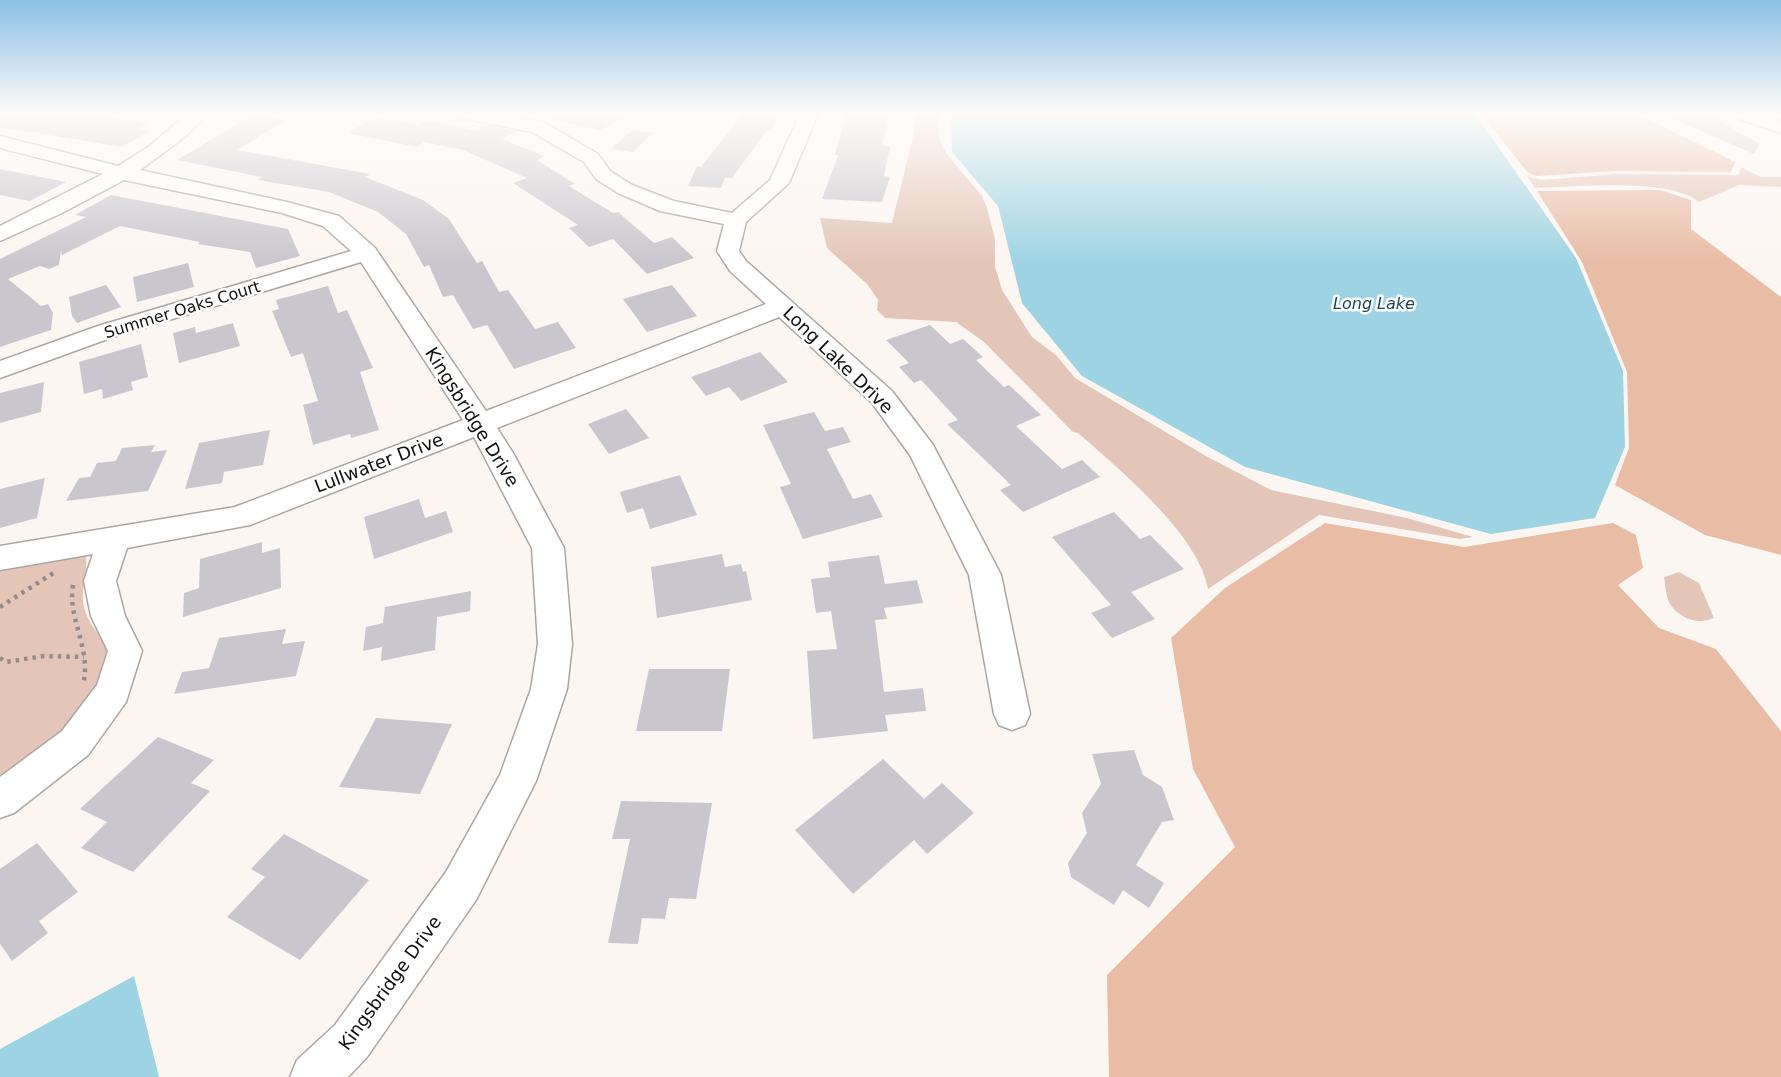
<svg xmlns="http://www.w3.org/2000/svg" width="1781" height="1077" font-family="'DejaVu Sans',sans-serif">
	<rect width="100%" height="100%" fill="#fcf6f2"/>
	<g fill="#e4c6b8">
		<path d="M 916,112 L 938,112 L 939,138 L 946,153 L 982,196 L 987,208 L 995,239 L 995,266 L 1002,290 L 1032,337 L 1056,355 L 1075,378 L 1206,456 L 1271,490 L 1407,518 L 1473,537 L 1460,539 L 1319,515 L 1208,589 C 1198,534 1119,469 1078,433 L 1073,432 L 984,342 L 956,322 L 885,318 L 877,310 L 878,300 L 867,284 L 827,248 L 820,218 L 892,223 L 915,128 Z"/>
		<path d="M 1741,167 L 1761,177 L 1781,177 L 1781,187 L 1739,185 L 1699,202 C 1670,177 1574,187 1535,188 L 1527,176 L 1541,180 L 1619,174 L 1735,175 L 1739,174 Z"/>
		<path d="M 81,554 L 86,556 C 88,570 83,581 83,595 C 82,619 100,635 114,653 L 101,692 L 60,743 L 0,785 L 0,569 Z"/>
		<path d="M 1679,572 L 1699,583 L 1714,618 C 1698,625 1680,619 1670,604 C 1666,598 1665,584 1664,577 Z"/>
	</g>
	<g fill="#e8bca5">
		<polygon points="1480,112 1634,112 1735,162 1731,172 1615,171 1537,176 1528,173"/>
		<polygon points="1660,190 1691,200 1691,229 1781,297 1781,555 1705,535 1615,485 1629,448 1627,372 1582,262 1537,191"/>
		<polygon points="1325,523 1464,547 1613,523 1636,535 1643,568 1618,585 1659,628 1716,649 1781,731 1781,1077 1109,1077 1107,975 1235,847 1193,769 1171,638 1225,588"/>
	</g>
	<g fill="#9dd3e3">
		<polygon points="951,112 1474,112 1576,258 1623,371 1625,447 1595,518 1491,534 1245,467 1082,376 1022,303 998,206 952,152"/>
		<polygon points="134,976 159,1077 0,1077 0,1049"/>
	</g>
	<g fill="#c9c7cd">
		<polygon points="0,112 87,112 148,124 139,129 150,131 122,147 0,127"/>
		<polygon points="553,112 638,112 600,130 552,119"/>
		<polygon points="744,112 779,113 770,131 767,130 732,178 725,178 721,188 688,186 697,166 701,167"/>
		<polygon points="847,112 889,112 882,145 890,146 884,176 890,177 882,202 822,199 838,155 835,155"/>
		<polygon points="1657,112 1705,112 1759,144 1754,154"/>
		<polygon points="251,116 287,119 237,150 370,174 365,177 423,200 449,219 477,263 482,261 499,292 508,290 535,329 558,322 576,348 514,369 487,325 473,329 453,295 443,297 429,265 424,267 406,234 378,212 329,192 258,180 262,177 177,160"/>
		<polygon points="375,117 419,125 427,121 479,131 480,124 515,131 502,139 544,156 537,160 575,184 569,186 613,213 618,212 654,243 672,237 694,258 647,274 613,239 589,247 569,228 578,225 513,183 527,178 463,150 424,142 417,147 348,133"/>
		<polygon points="632,130 653,133 633,152 611,149"/>
		<polygon points="0,169 66,182 30,201 0,195"/>
		<polygon points="111,195 288,229 300,256 256,268 250,252 198,244 200,242 120,226 62,255 61,250 59,265 49,269 40,266 8,279 41,306 48,304 53,313 51,330 0,347 0,259 86,217 75,215"/>
		<polygon points="188,263 194,287 137,302 133,277"/>
		<polygon points="106,285 121,307 77,323 72,316 69,297"/>
		<polygon points="672,285 697,316 647,332 623,299"/>
		<polygon points="328,286 338,313 347,310 373,368 360,372 379,430 351,438 350,434 313,445 303,405 318,401 303,353 291,357 272,311 279,309 276,300"/>
		<polygon points="233,323 240,346 179,363 173,333 195,327 196,333"/>
		<polygon points="930,325 950,344 963,339 983,357 976,360 1004,387 1009,385 1041,415 1016,426 1062,469 1082,460 1100,477 1023,512 1000,490 1011,485 947,424 958,420 921,380 914,383 899,367 909,363 886,340"/>
		<polygon points="141,344 148,377 131,382 133,390 103,399 102,389 84,394 79,362"/>
		<polygon points="760,352 788,382 741,401 729,387 706,396 691,377"/>
		<polygon points="44,382 41,412 0,423 0,393"/>
		<polygon points="626,409 649,438 609,454 588,424"/>
		<polygon points="814,412 825,431 843,427 851,442 827,449 853,499 871,494 883,517 803,539 780,487 791,484 763,425"/>
		<polygon points="270,430 263,465 224,472 222,483 185,489 199,443"/>
		<polygon points="155,445 151,452 167,450 148,491 66,501 79,478 90,477 97,463 116,461 122,448"/>
		<polygon points="680,475 697,515 650,529 643,508 627,513 620,492"/>
		<polygon points="45,478 37,518 0,528 0,489"/>
		<polygon points="419,499 425,518 446,511 453,532 374,559 364,517"/>
		<polygon points="1114,512 1140,539 1150,535 1184,569 1131,592 1155,619 1112,638 1091,613 1111,605 1052,537"/>
		<polygon points="262,542 262,553 280,548 281,588 183,617 184,593 199,588 200,559"/>
		<polygon points="722,554 725,567 741,564 743,572 746,571 752,600 657,618 651,567"/>
		<polygon points="879,555 885,584 917,580 923,603 884,608 887,619 875,620 884,692 923,688 926,711 885,715 888,731 813,739 807,651 837,649 831,611 816,613 811,579 830,577 828,562"/>
		<polygon points="471,591 470,611 437,617 435,650 381,661 382,647 363,651 366,627 383,623 385,607"/>
		<polygon points="286,629 282,644 305,641 296,676 174,694 182,672 209,668 219,638"/>
		<polygon points="649,669 730,669 722,731 636,731"/>
		<polygon points="376,718 452,724 420,794 339,787"/>
		<polygon points="158,737 214,760 191,783 210,791 133,872 81,848 107,822 80,809"/>
		<polygon points="1134,750 1143,775 1162,787 1174,820 1162,822 1136,865 1164,883 1149,908 1123,890 1114,905 1071,877 1068,863 1087,833 1082,813 1101,784 1092,754"/>
		<polygon points="883,759 924,799 942,783 974,813 927,854 914,840 853,894 795,830"/>
		<polygon points="621,801 712,803 696,899 669,898 665,919 642,918 638,944 608,943 630,839 612,839"/>
		<polygon points="284,834 369,880 300,960 227,917 265,877 251,869"/>
		<polygon points="37,843 78,892 39,921 48,933 12,961 0,944 0,869"/>
	</g>
	<g fill="none" stroke-linecap="round" stroke-linejoin="round">
		<g stroke="#aca6a3" stroke-width="3">
			<g id="minor">
				<polygon points="189,112 209,112 186,136 140,170 287,202 339,216 375,248 486,411 766,304 730,271 717,251 724,224 660,211 618,193 596,179 584,162 532,132 462,118 453,112 491,112 545,123 598,154 610,171 632,185 674,201 732,213 770,180 801,112 819,112 789,183 746,222 739,251 746,261 892,391 933,445 1001,575 1030,714 1025,725 1012,730 999,725 994,714 969,575 910,455 872,403 779,317 497,428 513,453 564,548 572,644 567,689 536,781 476,900 367,1057 348,1077 290,1077 297,1060 335,1025 446,872 500,775 531,689 538,644 532,548 474,437 250,525 127,548 116,581 125,616 142,651 126,702 88,755 14,813 0,818 0,777 62,731 97,685 108,651 91,616 84,581 93,554 0,570 0,546 235,507 463,420 361,262 116,336 0,378 0,361 98,326 351,251 323,226 282,213 124,180 60,214 0,241 0,226 103,174 0,148 0,136 118,166 150,146"/>
				<polygon points="1728,112 1755,112 1781,121 1781,133 1730,116"/>
			</g>
		</g>
		<g stroke="#918d8b" stroke-width="4.5" stroke-dasharray="3.5 5" stroke-linecap="butt">
			<path d="M 73,585 C 67,619 92,648 83,685"/>
			<polyline points="0,607 55,572"/>
			<polyline points="0,658 6,662 44,656 84,657"/>
		</g>
		<use href="#minor" fill="#fff" fill-rule="evenodd"/>
	</g>
	<linearGradient id="sky" x2="0" y2="1"><stop stop-color="#8ac0e6"/><stop offset="0.43" stop-color="#fefbf9"/><stop offset="1" stop-color="#fefbf9" stop-opacity="0"/></linearGradient>
	<rect width="1781" height="263" fill="url(#sky)"/>
	<g text-anchor="middle" stroke-width="5" stroke-linejoin="round" paint-order="stroke">
		<g font-size="16" font-style="italic" fill="#164552" stroke="#fff">
			<text x="1374" y="309">Long Lake</text>
		</g>
		<g font-size="16" fill="#100e0d" stroke="#fff">
			<text transform="translate(182 309) rotate(-17)" y="6">Summer Oaks Court</text>
		</g>
		<g font-size="18" fill="#100e0d" stroke="#fff">
			<text transform="translate(838 360) rotate(44)" y="6">Long Lake Drive</text>
			<text transform="translate(472 417) rotate(58)" y="6">Kingsbridge Drive</text>
			<text transform="translate(379 463) rotate(-21)" y="6">Lullwater Drive</text>
			<text transform="translate(390 983) rotate(-54)" y="6">Kingsbridge Drive</text>
		</g>
	</g>
</svg>
